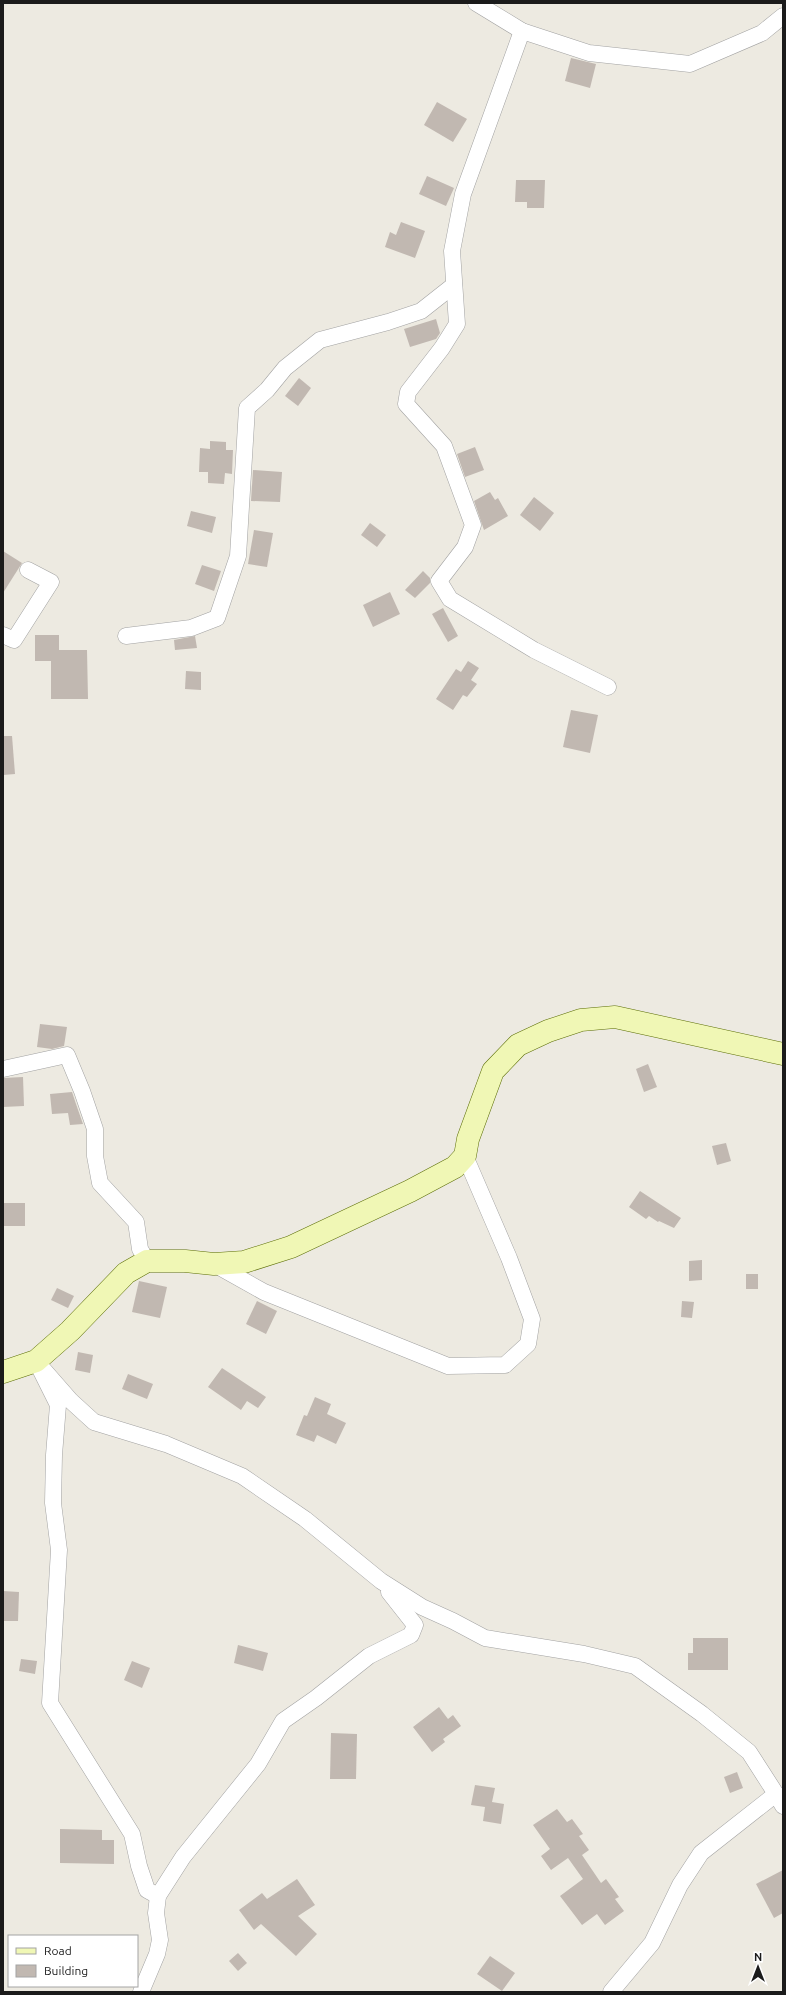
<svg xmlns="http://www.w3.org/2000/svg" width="786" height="1995" font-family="Ubuntu,sans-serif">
	<rect width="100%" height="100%" fill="#edeae1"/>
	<g fill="#c1b8b1">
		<polygon points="571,58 596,64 590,88 565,81"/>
		<polygon points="437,102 467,119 453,142 424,125"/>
		<polygon points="427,176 454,188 446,206 419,194"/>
		<polygon points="516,180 545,180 544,208 527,208 527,202 515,202"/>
		<polygon points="401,222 425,231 415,258 385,247 390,232 396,235"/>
		<polygon points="436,319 440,333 436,339 410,347 404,329"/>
		<polygon points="299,378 311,388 298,406 285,396"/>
		<polygon points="210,441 226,442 226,450 233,450 232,474 225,473 224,484 208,483 208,472 199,472 200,448 210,449"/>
		<polygon points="475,447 484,470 465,477 457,454"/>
		<polygon points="253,470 282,472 280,502 251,501"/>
		<polygon points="490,492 495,500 498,498 508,516 484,530 474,501"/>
		<polygon points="534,497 554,513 540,531 520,515"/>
		<polygon points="191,511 216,517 212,533 187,526"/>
		<polygon points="370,523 386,535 377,547 361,535"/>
		<polygon points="254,530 273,533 267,567 248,564"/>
		<polygon points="3,551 22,563 3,593"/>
		<polygon points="202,565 221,571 214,591 195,584"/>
		<polygon points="423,571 430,578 430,583 415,598 405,590"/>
		<polygon points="390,592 400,614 373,627 363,605"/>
		<polygon points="443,608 458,636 448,642 432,614"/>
		<polygon points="35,635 59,635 59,650 87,650 88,699 51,699 51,661 35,661"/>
		<polygon points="195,636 197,648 175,650 174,640"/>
		<polygon points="468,661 479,668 471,680 477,684 467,697 463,695 453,710 436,699 456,669 461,672"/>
		<polygon points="186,671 201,672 201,690 185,689"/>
		<polygon points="571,710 598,715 590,753 563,747"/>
		<polygon points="3,736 12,736 15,774 3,775"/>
		<polygon points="40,1024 67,1027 64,1046 52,1049 37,1047"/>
		<polygon points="648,1064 657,1087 644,1092 636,1069"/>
		<polygon points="23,1077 24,1106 3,1107 3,1078"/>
		<polygon points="72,1092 76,1104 83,1124 70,1125 68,1113 52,1114 50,1094"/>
		<polygon points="726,1143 731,1161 717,1165 712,1146"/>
		<polygon points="640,1191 681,1218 674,1228 659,1221 658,1222 649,1216 646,1219 629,1207"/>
		<rect x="3" y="1203" width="22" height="23"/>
		<polygon points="702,1260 702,1280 689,1281 689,1261"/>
		<rect x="746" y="1274" width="12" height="15"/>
		<polygon points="139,1281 167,1287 160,1318 132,1312"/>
		<polygon points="57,1288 74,1296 68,1308 51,1300"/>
		<polygon points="257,1301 277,1311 266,1334 246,1324"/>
		<polygon points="682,1301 694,1302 692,1318 681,1317"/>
		<polygon points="78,1352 93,1355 90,1373 75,1370"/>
		<polygon points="222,1368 266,1397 258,1408 247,1401 241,1410 208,1387"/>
		<polygon points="128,1374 153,1384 147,1399 122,1389"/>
		<polygon points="315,1397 331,1404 327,1414 346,1423 336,1444 317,1435 314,1442 296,1435 304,1415 307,1416"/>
		<polygon points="3,1591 19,1592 18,1621 3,1621"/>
		<polygon points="693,1638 728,1638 728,1670 688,1670 688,1653 693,1653"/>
		<polygon points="238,1645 268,1653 263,1671 234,1663"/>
		<polygon points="21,1659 37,1661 35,1674 19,1671"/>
		<polygon points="132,1661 150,1668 142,1688 124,1680"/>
		<polygon points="439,1707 448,1719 453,1715 461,1726 443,1739 445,1742 432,1752 413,1727"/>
		<polygon points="331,1733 357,1734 356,1779 330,1779"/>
		<polygon points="737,1772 743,1788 730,1793 724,1777"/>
		<polygon points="475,1785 495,1788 492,1802 504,1804 501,1824 483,1821 485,1807 471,1805"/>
		<polygon points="557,1809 567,1822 572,1819 583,1834 579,1836 589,1850 582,1855 601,1883 606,1879 619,1897 615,1899 624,1911 605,1925 597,1914 582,1925 560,1896 583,1879 568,1858 551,1870 541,1856 550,1849 533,1825"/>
		<polygon points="60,1829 102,1830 102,1840 114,1840 114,1864 60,1863"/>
		<polygon points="783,1870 783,1913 774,1918 756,1884"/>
		<polygon points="297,1879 315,1905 298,1916 317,1934 296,1956 261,1924 254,1930 239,1910 262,1893 267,1899"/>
		<polygon points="238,1953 247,1963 238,1971 229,1961"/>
		<polygon points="490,1956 515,1973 502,1991 477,1974"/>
	</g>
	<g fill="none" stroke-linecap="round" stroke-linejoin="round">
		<g stroke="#a2a2a2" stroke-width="17">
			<g id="street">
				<polyline points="476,3 522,31 589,53 690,64 762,33 783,16"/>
				<polyline points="522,31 463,194 452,251 457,324 442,348 408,392 406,404 444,446 473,525 465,547 439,581 450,599 534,650 608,687"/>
				<polyline points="3,635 14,640 51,582 28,570"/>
				<polyline points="126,636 191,628 217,618 238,556 247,408 267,390 285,368 320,340 388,322 421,311 454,285"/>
				<polyline points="3,1069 67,1055 82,1091 95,1129 95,1156 100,1183 136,1222 140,1249 147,1261"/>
				<polyline points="214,1264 264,1292 448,1366 505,1365 528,1344 532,1319 509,1258 465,1156"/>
				<polyline points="776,1794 783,1806"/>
				<polyline points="158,1896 147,1890 139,1866 132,1834 50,1703 59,1550 53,1503 54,1455 58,1405 36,1361 71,1401 94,1422 166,1444 242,1476 305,1519 381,1581 422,1607 453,1621 485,1638 584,1654 635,1666 702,1714 749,1752 776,1794 701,1853 680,1885 652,1943 611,1992"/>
				<polyline points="141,1992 157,1954 160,1940 156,1913 158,1896 183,1857 258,1764 283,1721 316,1698 369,1656 411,1635 415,1625 389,1592"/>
			</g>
		</g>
		<g stroke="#5c6e07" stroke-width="23">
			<polyline id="secondary" points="3,1372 36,1361 70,1331 126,1273 147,1261 185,1261 214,1264 244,1262 291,1247 410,1191 455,1167 465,1156 468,1139 493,1071 518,1045 548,1031 581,1020 615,1017 783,1054"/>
		</g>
		<use href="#street" stroke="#fff" stroke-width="16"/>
		<use href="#secondary" stroke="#f0f7b5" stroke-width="22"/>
	</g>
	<rect width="786" height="1995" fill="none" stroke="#1b1b1b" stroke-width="8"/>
	<rect x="8" y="1935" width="130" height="52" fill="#ffffff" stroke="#a4a4a4"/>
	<rect x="16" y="1948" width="20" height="6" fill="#f0f7b5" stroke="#a4a4a4"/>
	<text x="44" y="1955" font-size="12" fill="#1b1b1b">Road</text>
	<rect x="16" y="1965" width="20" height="12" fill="#c1b8b1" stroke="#a4a4a4"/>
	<text x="44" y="1975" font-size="12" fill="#1b1b1b">Building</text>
	<g transform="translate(758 1967)" stroke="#ffffff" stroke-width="3" paint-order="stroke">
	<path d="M0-3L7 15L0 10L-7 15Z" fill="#1b1b1b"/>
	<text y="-6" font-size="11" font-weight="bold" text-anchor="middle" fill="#1b1b1b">N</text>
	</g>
</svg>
